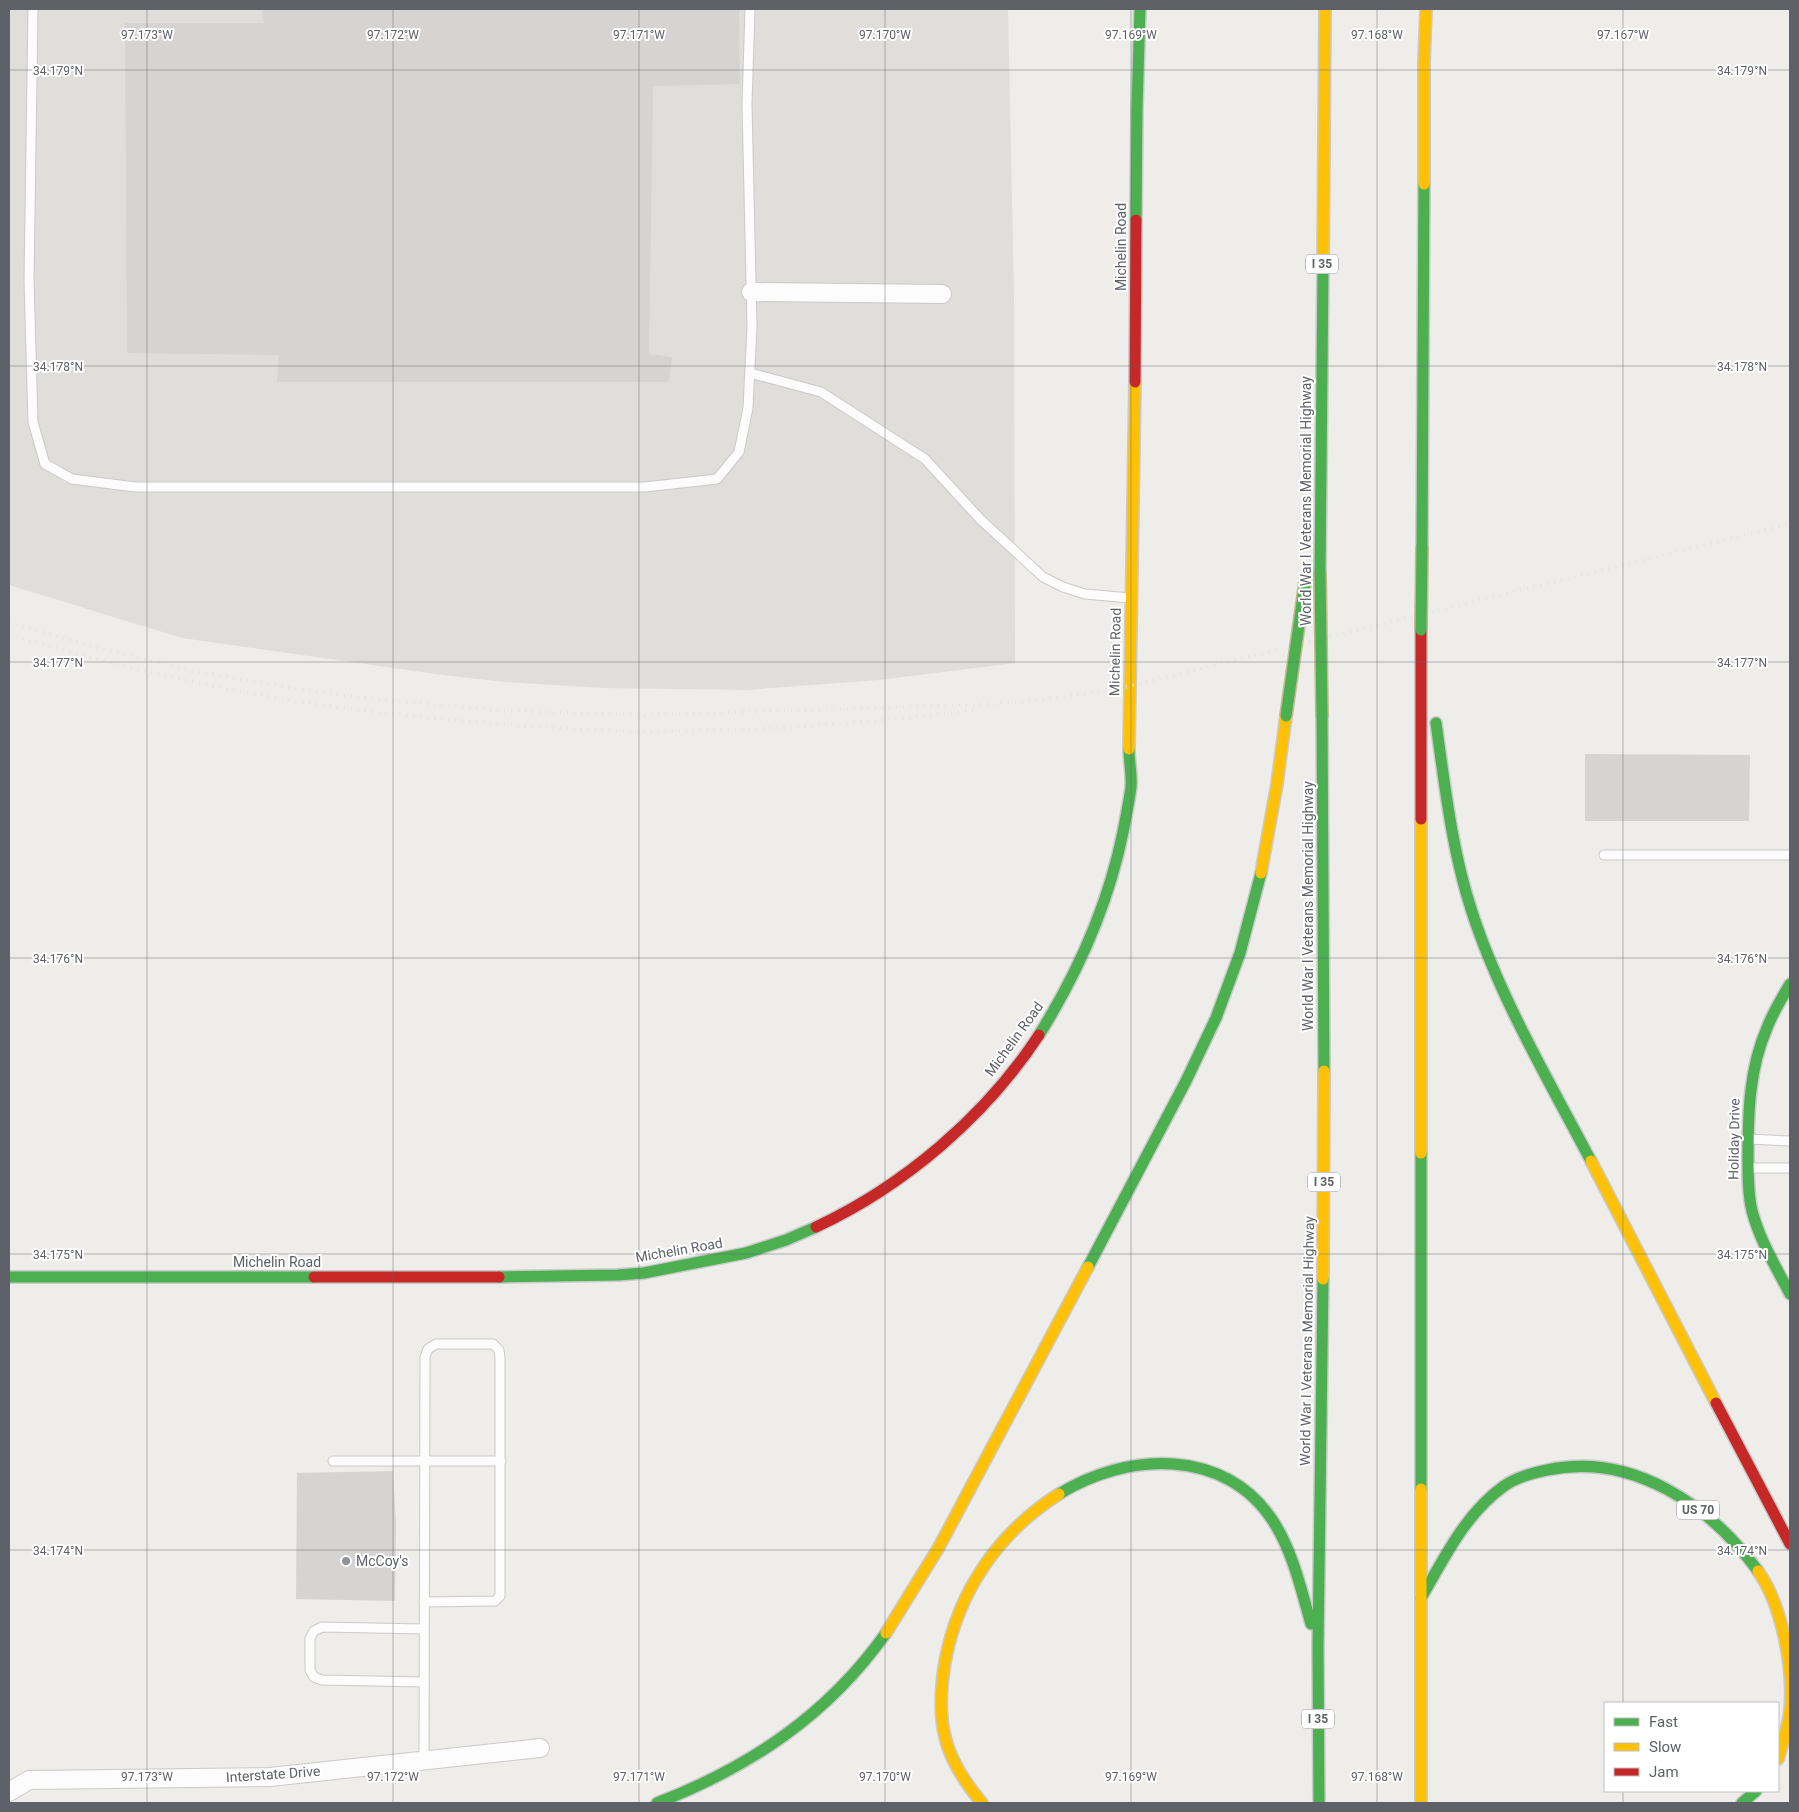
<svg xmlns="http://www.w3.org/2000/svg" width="1799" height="1812" font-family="Roboto,sans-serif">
	<rect width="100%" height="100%" fill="#eeede9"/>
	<polygon fill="#dfdeda" points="9,9 1008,9 1014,293 1015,663 878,680 747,690 602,688 504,682 443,675 182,638 9,585"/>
	<g fill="#d5d4d2">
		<polygon points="262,9 739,9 740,84 653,86 649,354 672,357 669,382 277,382 279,355 127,353 125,23 264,23"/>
		<polygon points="1585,754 1750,755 1749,821 1585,821"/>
		<polygon points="393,1471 396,1524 395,1601 296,1599 297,1473"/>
	</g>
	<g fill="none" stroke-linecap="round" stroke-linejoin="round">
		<g stroke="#c9cac9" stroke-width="11">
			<g id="lane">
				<polyline points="33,9 29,281 33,422 45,464 72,479 135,487 645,487 717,479 739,452 748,408 752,327 747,104 750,9"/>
				<polyline points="750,373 821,392 925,459 980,519 1043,577 1063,587 1085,594 1130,598"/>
				<polyline points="1604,855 1790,855"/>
				<polyline points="1748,1139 1790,1141"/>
				<polyline points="1748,1168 1790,1168"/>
				<polyline points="333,1461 501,1461"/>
				<polyline points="424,1629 322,1627 314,1631 310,1638 310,1670 314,1677 322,1680 424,1682"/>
				<polyline points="424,1760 425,1357 428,1349 436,1344 493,1344 499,1350 500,1358 500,1596 495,1601 424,1602"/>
			</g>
		</g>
		<g stroke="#c9cac9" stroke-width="20">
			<g id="street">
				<polyline points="751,292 942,294"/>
				<polyline points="9,1792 29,1780 270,1777 540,1748"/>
			</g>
		</g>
		<g stroke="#c9caca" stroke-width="14">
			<g id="fast">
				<polyline points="1136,220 1137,109 1140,9"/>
				<polyline points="1422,547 1424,184"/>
				<polyline points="1320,572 1323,268"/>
				<polyline points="1322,717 1324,1071"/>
				<path d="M 1436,723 C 1445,787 1452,851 1472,912 C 1500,998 1549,1081 1591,1161"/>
				<path d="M 1790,984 C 1782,998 1773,1012 1767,1028 C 1749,1069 1748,1114 1748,1158 C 1748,1176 1748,1194 1752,1211 C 1760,1241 1776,1267 1790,1294"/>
				<path d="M 1039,1035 C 1079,971 1108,906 1123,832 C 1126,817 1129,802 1131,787 C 1132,774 1129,762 1129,749"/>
				<polyline points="1421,1153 1421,1489"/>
				<polyline points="1088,1267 1186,1081 1216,1018 1240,953 1261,873"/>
				<polyline points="9,1277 314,1277"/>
				<polyline points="499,1277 618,1275 644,1273 746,1253 786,1240 816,1227"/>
				<path d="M 1059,1494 C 1127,1452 1225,1447 1273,1521 C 1293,1552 1301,1589 1311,1624"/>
				<path d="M 1421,1598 C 1445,1557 1465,1514 1504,1486 C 1517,1477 1532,1473 1547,1470 C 1632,1452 1710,1505 1758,1571"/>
				<path d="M 657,1803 C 750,1767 828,1715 886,1633"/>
				<polyline points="1319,1803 1318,1647 1323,1279"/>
				<polyline points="1742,1803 1756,1791"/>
			</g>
		</g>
		<g stroke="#c9caca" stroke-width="14">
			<g id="slow">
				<polyline points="1424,184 1424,64 1426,9"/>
				<polyline points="1323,268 1325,9"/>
				<polyline points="1129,749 1135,382"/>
				<polyline points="1421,819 1421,1153"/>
				<polyline points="1261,873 1277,784 1286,716"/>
				<polyline points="1591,1161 1716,1403"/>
				<polyline points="1323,1279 1324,1071"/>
				<polyline points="1421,1489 1421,1803"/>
				<path d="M 1758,1571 C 1782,1605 1794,1669 1790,1710 C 1788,1727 1783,1743 1778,1759"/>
				<polyline points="886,1633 939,1547 1088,1267"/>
				<path d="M 982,1803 C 966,1784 951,1762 945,1737 C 939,1713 941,1686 945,1662 C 958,1591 999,1532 1059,1494"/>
			</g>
		</g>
		<g stroke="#c9caca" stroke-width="14">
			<g id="jam">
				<polyline points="1135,382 1136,220"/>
				<polyline points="1421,630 1421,819"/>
				<path d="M 816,1227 C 904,1186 986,1116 1039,1035"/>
				<polyline points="314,1277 499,1277"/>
				<polyline points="1716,1403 1790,1544"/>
			</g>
		</g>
		<use href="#lane" stroke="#fcfcfc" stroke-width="9"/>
		<use href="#street" stroke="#fcfcfc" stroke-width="18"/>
		<use href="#fast" stroke="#4caf50" stroke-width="11"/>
		<use href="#slow" stroke="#ffc107" stroke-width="11"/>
		<use href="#jam" stroke="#c62828" stroke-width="11"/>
		<g stroke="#e3e4e3" stroke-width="4" stroke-dasharray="1 6" stroke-linecap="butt">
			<polyline points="9,623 100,648 194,671 236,678 291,688 374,699 508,711 644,715 998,704 1064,697 1130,686 1790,524"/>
			<path d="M 9,635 C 76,654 145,672 214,686 C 300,704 389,715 477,722 C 527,726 578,731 629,731 C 745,732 861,724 977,710"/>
		</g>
		<g stroke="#c7b795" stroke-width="14" stroke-linecap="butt">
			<g id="fast-bridge">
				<polyline points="1320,572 1322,717"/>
				<polyline points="1421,630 1422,547"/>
				<polyline points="1286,716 1306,575"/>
			</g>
		</g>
		<use href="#fast-bridge" stroke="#4caf50" stroke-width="11"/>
	</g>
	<path fill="none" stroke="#5e6268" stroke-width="1" stroke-opacity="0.45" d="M 147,9 L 147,1803M 393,9 L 393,1803M 639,9 L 639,1803M 885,9 L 885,1803M 1131,9 L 1131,1803M 1377,9 L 1377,1803M 1623,9 L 1623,1703M 9,70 L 1790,70M 9,366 L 1790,366M 9,662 L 1790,662M 9,958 L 1790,958M 9,1254 L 1790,1254M 9,1550 L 1790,1550M 1623,1791 L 1623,1803"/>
	<circle fill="#909395" stroke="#fff" stroke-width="2" cx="346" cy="1561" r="5"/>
	<g text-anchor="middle" stroke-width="4" stroke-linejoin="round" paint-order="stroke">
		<g fill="#fff" stroke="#8e9195" stroke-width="1">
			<rect x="1306" y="254.5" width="32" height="19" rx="4"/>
			<rect x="1308" y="1172.5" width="32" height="19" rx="4"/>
			<rect x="1677" y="1500.5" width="42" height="19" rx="4"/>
			<rect x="1302" y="1709.5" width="32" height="19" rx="4"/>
		</g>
		<g font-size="12" font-weight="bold" fill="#5e6268">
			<text x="1322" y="268">I 35</text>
			<text x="1324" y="1186">I 35</text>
			<text x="1698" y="1514">US 70</text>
			<text x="1318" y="1723">I 35</text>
		</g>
		<g font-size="14" fill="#5e6268" stroke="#fff">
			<text transform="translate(1121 247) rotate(-90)" y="5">Michelin Road</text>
			<text transform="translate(1306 501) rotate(-90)" y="5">World War I Veterans Memorial Highway</text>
			<text transform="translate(1115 652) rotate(-89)" y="5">Michelin Road</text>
			<text transform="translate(1308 906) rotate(-90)" y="5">World War I Veterans Memorial Highway</text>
			<text transform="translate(1014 1039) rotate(-54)" y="5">Michelin Road</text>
			<text transform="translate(1734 1139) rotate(-89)" y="5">Holiday Drive</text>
			<text transform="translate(679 1250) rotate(-10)" y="5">Michelin Road</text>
			<text x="277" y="1267">Michelin Road</text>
			<text transform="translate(1307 1341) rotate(-89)" y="5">World War I Veterans Memorial Highway</text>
			<text transform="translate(273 1774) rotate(-4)" y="5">Interstate Drive</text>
		</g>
		<g font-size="14" fill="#5e6268" stroke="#fff" text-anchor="start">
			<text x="356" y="1566">McCoy's</text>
		</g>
	</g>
	<g font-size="12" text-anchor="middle" fill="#5e6268" stroke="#fff" stroke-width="4" stroke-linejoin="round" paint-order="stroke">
		<text x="147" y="39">97.173°W</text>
		<text x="393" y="39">97.172°W</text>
		<text x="639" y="39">97.171°W</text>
		<text x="885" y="39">97.170°W</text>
		<text x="1131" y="39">97.169°W</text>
		<text x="1377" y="39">97.168°W</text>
		<text x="1623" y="39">97.167°W</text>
		<text x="58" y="75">34.179°N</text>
		<text x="1742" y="75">34.179°N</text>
		<text x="58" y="371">34.178°N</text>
		<text x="1742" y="371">34.178°N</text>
		<text x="58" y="667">34.177°N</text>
		<text x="1742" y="667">34.177°N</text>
		<text x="58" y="963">34.176°N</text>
		<text x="1742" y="963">34.176°N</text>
		<text x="58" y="1259">34.175°N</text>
		<text x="1742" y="1259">34.175°N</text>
		<text x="58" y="1555">34.174°N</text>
		<text x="1742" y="1555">34.174°N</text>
		<text x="147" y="1781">97.173°W</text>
		<text x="393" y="1781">97.172°W</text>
		<text x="639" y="1781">97.171°W</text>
		<text x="885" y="1781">97.170°W</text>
		<text x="1131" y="1781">97.169°W</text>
		<text x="1377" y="1781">97.168°W</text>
	</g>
	<rect width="1799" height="1812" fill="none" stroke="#5e6268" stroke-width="20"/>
	<rect x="1604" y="1702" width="175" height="90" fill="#ffffff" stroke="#bfc0c3"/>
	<rect x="1614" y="1718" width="25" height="8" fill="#4caf50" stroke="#bfc0c3"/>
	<text x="1649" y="1727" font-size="15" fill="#5e6268">Fast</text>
	<rect x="1614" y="1743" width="25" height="8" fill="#ffc107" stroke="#bfc0c3"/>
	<text x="1649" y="1752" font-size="15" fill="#5e6268">Slow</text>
	<rect x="1614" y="1768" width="25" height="8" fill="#c62828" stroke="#bfc0c3"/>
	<text x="1649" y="1777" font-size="15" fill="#5e6268">Jam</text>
</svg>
